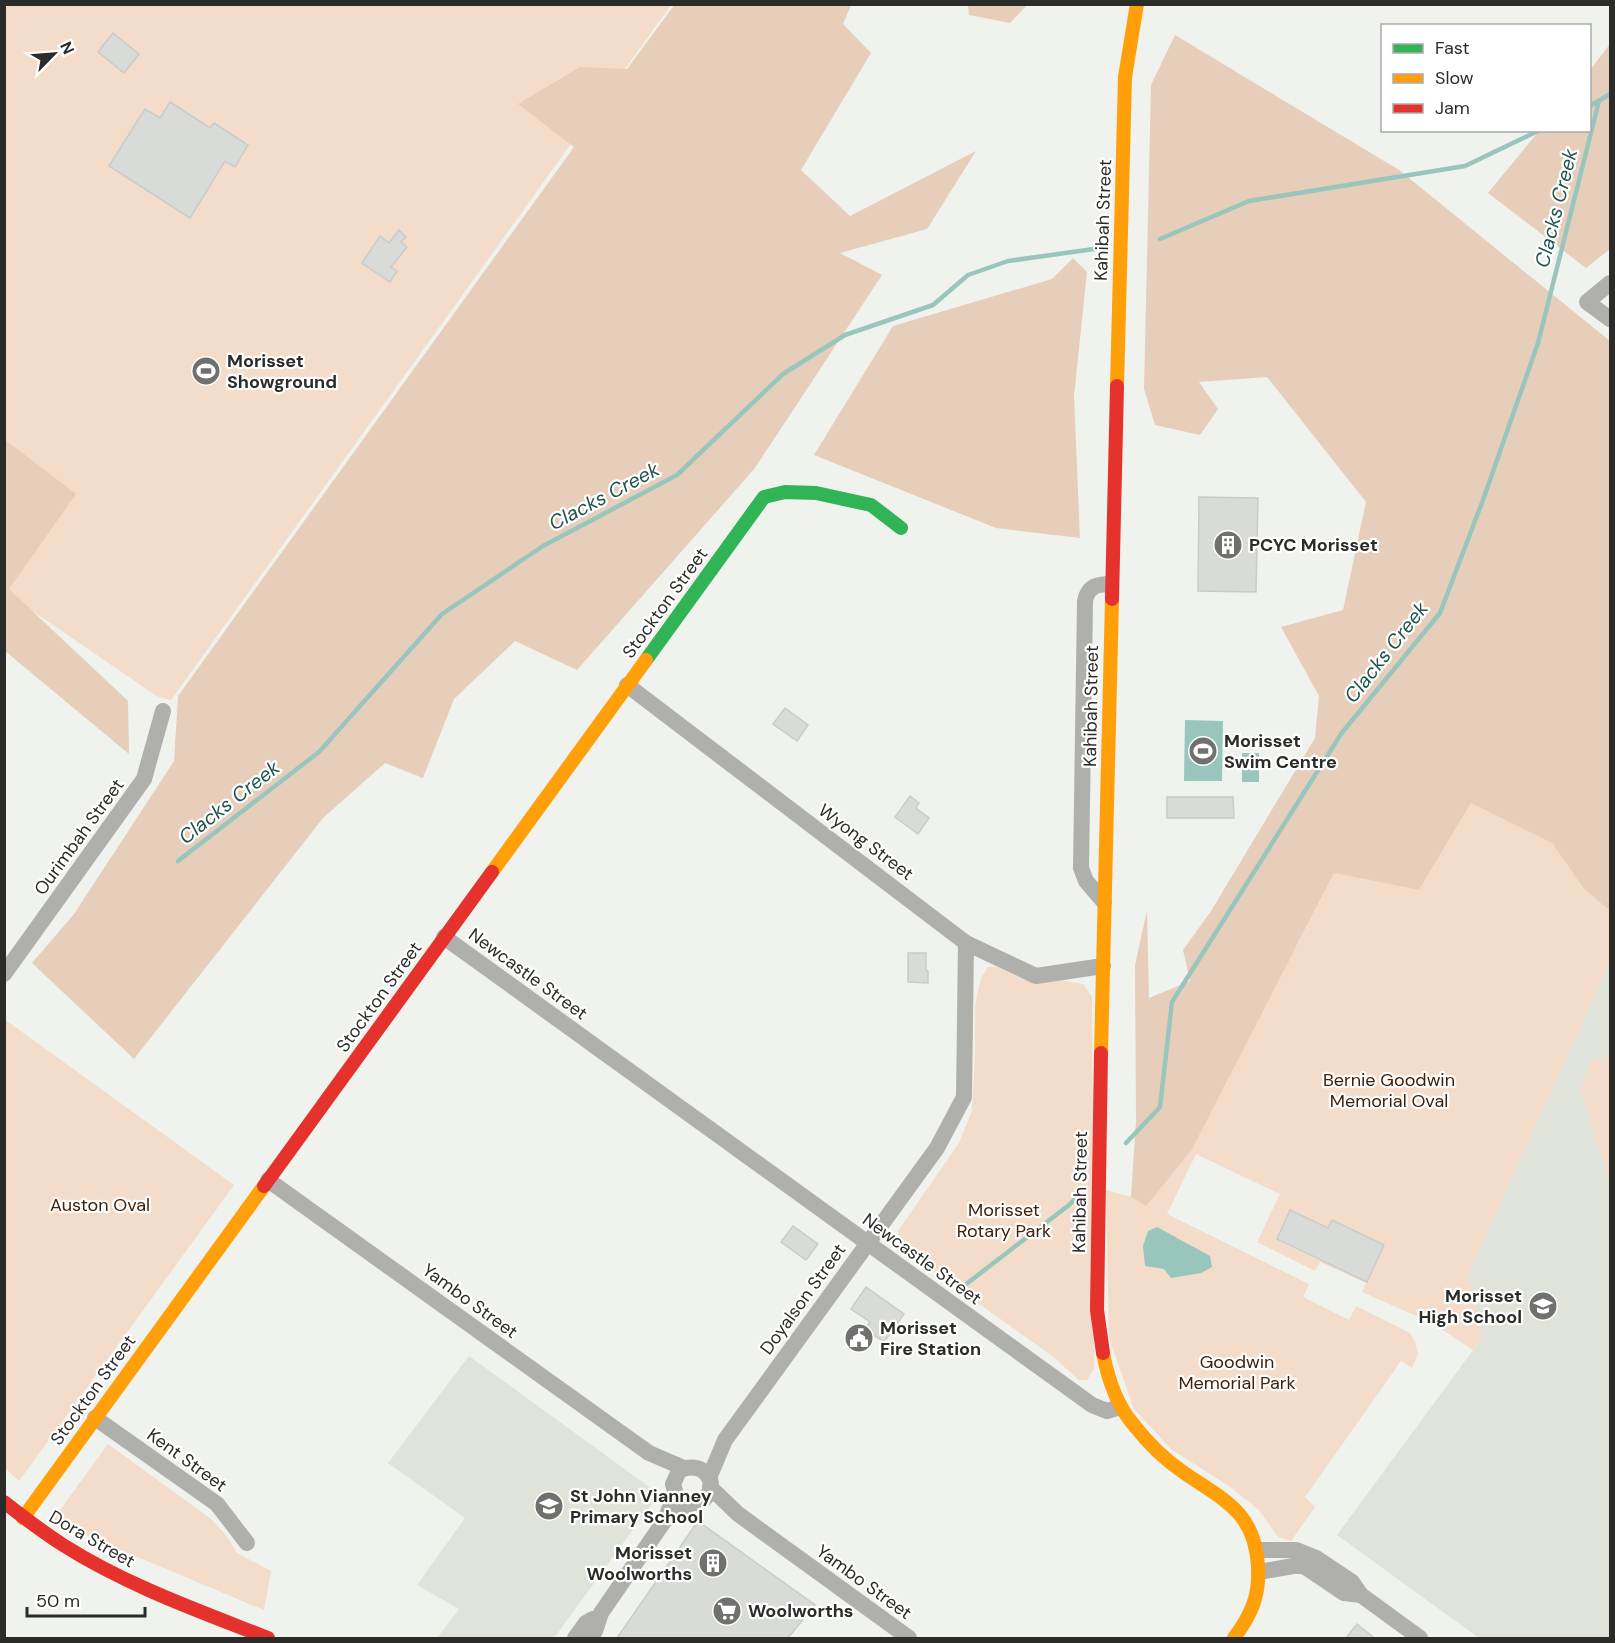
<svg xmlns="http://www.w3.org/2000/svg" width="1615" height="1643" font-family="'DM Sans',sans-serif">
	<rect width="100%" height="100%" fill="#f0f2ed"/>
	<g fill="#e0e3d9">
		<polygon points="1610,962 1610,1638 1479,1638 1337,1535 1482,1338 1468,1274"/>
		<polygon points="469,1356 659,1494 554,1638 437,1638 459,1609 417,1585 465,1518 388,1463"/>
	</g>
	<g fill="#f3dcc9">
		<polygon points="5,5 671,5 171,700 158,697 5,592"/>
		<polygon points="1471,803 1552,843 1584,889 1610,911 1610,962 1468,1274 1482,1338 1473,1350 1432,1323 1362,1292 1366,1283 1320,1262 1315,1271 1257,1242 1280,1194 1196,1154 1167,1214 1309,1284 1303,1297 1349,1320 1356,1306 1410,1333 1415,1342 1418,1354 1412,1368 1401,1361 1305,1497 1315,1507 1291,1541 1278,1537 1259,1510 1229,1486 1172,1450 1134,1409 1109,1338 1106,1190 1131,1197 1146,1206 1299,942 1334,873 1419,890"/>
		<polygon points="988,967 997,967 1024,980 1060,980 1083,984 1092,997 1094,1369 1087,1380 1079,1380 1051,1355 900,1248 898,1231 959,1143 972,1111 975,1057 975,1005 981,978"/>
		<polygon points="4,1019 234,1185 19,1481 4,1467"/>
		<polygon points="1610,1056 1610,1184 1581,1089 1591,1061"/>
		<polygon points="108,1444 211,1519 226,1535 237,1553 271,1571 264,1610 52,1521"/>
	</g>
	<g fill="#e7cebb">
		<polygon points="675,4 851,5 843,24 871,53 801,170 850,216 976,151 927,229 840,253 882,275 755,468 577,670 515,641 454,699 423,778 385,763 323,818 134,1059 32,963 74,914 174,761 178,696 574,147 518,104 580,67 627,69"/>
		<polygon points="968,5 968,4 1027,5 1010,23 969,15"/>
		<polygon points="1175,35 1399,170 1610,341 1610,911 1584,889 1552,843 1471,803 1419,890 1334,873 1191,1151 1146,1206 1131,1197 1136,1121 1135,965 1147,910 1149,998 1190,981 1183,950 1211,911 1315,738 1319,696 1281,627 1343,610 1366,502 1267,377 1199,382 1218,409 1200,435 1155,425 1144,389 1151,85"/>
		<polygon points="1610,44 1610,249 1586,268 1488,193 1539,131 1590,130 1590,70"/>
		<polygon points="1073,258 1087,272 1074,396 1080,538 996,528 814,455 893,326 1052,279"/>
		<polygon points="4,439 76,494 9,589 128,701 129,754 5,651"/>
	</g>
	<g fill="#98c6bd">
		<polygon points="1185,720 1223,721 1222,781 1184,781"/>
		<rect x="1242" y="753" width="17" height="29"/>
		<polygon points="1157,1227 1210,1256 1212,1267 1201,1273 1171,1278 1164,1269 1145,1266 1143,1246 1148,1231"/>
	</g>
	<g fill="none" stroke-linecap="round" stroke-linejoin="round">
		<g stroke="#98c6bd" stroke-width="4.5">
			<polyline points="1590,106 1610,94"/>
			<polyline points="1160,239 1249,201 1465,166 1540,130"/>
			<polyline points="178,861 319,752 442,614 543,546 677,475 783,374 845,335 933,305 968,275 1008,261 1094,249"/>
			<polyline points="1126,1143 1160,1107 1172,1002 1341,734 1440,613 1483,500 1538,343 1599,101"/>
			<polyline points="965,1285 1069,1205 1080,1194"/>
		</g>
	</g>
	<g fill="#d9dbd8" stroke="#c9ccc8" stroke-width="1.5">
		<polygon points="113,33 139,54 124,73 98,52"/>
		<polygon points="170,102 210,128 214,123 248,145 235,167 225,161 190,218 109,166 145,109 160,118"/>
		<polygon points="399,230 406,237 401,242 407,247 391,267 397,271 390,282 362,263 380,236 389,243"/>
		<polygon points="1199,497 1258,498 1256,592 1198,591"/>
		<polygon points="785,708 808,725 797,741 773,724"/>
		<polygon points="910,796 919,803 916,808 929,818 918,834 895,817"/>
		<polygon points="1167,797 1233,797 1234,818 1167,818"/>
		<polygon points="908,953 926,953 926,970 928,971 928,983 908,982"/>
		<polygon points="1290,1210 1328,1228 1332,1220 1384,1245 1367,1282 1277,1239"/>
		<polygon points="793,1226 818,1244 806,1260 781,1242"/>
		<polygon points="866,1287 904,1314 884,1342 865,1329 870,1322 851,1309"/>
		<polygon points="698,1521 815,1605 788,1638 617,1638"/>
		<polygon points="1357,1624 1373,1637 1372,1638 1346,1638"/>
	</g>
	<g fill="none" stroke-linecap="round" stroke-linejoin="round">
		<g stroke="#afafac" stroke-width="16">
			<polyline points="1610,283 1587,302 1610,319"/>
			<polyline points="627,685 966,943 1036,976 1103,966"/>
			<path d="M 1104,902 L 1086,881 L 1081,868 L 1085,601 C 1088,586 1097,584 1111,584"/>
			<polyline points="444,937 1092,1405 1107,1411 1120,1407"/>
			<polyline points="4,974 144,779 163,711"/>
			<polyline points="268,1180 649,1453 684,1468"/>
			<polyline points="95,1418 217,1504 247,1543"/>
			<polyline points="709,1478 725,1440 937,1148 964,1097 966,943"/>
			<polyline points="710,1487 738,1514 909,1638"/>
			<path d="M 665,1520 C 673,1515 682,1507 690,1504 C 697,1502 702,1503 707,1496 C 720,1477 698,1460 679,1471 L 673,1484 L 677,1498 L 690,1504"/>
			<polyline points="1257,1550 1296,1550 1316,1558 1352,1582 1361,1595 1420,1638"/>
			<polyline points="1259,1572 1293,1566 1304,1566 1344,1593 1361,1595"/>
			<polyline points="575,1638 586,1623 593,1619"/>
			<polyline points="589,1638 595,1631 601,1613 665,1520 675,1494"/>
		</g>
		<polyline stroke="#30b455" stroke-width="14" points="646,660 764,497 785,492 816,493 871,505 901,528"/>
		<g stroke="#ff9f0a" stroke-width="14">
			<polyline points="1117,386 1125,77 1137,4"/>
			<polyline points="492,872 646,660"/>
			<polyline points="1101,1053 1112,599"/>
			<path d="M 1103,1353 C 1108,1379 1116,1404 1133,1424 C 1147,1442 1164,1459 1183,1472 C 1223,1500 1255,1511 1258,1566 C 1260,1596 1251,1615 1234,1638"/>
			<polyline points="23,1518 264,1186"/>
		</g>
		<g stroke="#e5322d" stroke-width="14">
			<polyline points="1112,599 1117,386"/>
			<polyline points="1101,1053 1097,1310 1103,1353"/>
			<polyline points="264,1186 492,872"/>
			<path d="M 4,1502 C 23,1517 43,1532 63,1545 C 126,1585 199,1611 268,1638"/>
		</g>
	</g>
	<defs>
		<g id="stadium-disc" transform="scale(1.5)"><circle r="9.5" fill="#70716e" stroke="#fff"/><path d="M0-5a6.5 5 0 1 0 0 10a6.5 5 0 1 0 0-10ZM-3.5-1.8h7v3.6h-7Z" fill="#fff"/></g>
		<g id="building-disc" transform="scale(1.5)"><circle r="9.5" fill="#70716e" stroke="#fff"/><path d="M-4-6H4V6H1V3H-1V6H-4ZM-2.5-4.3h1.7v1.8h-1.7ZM.8-4.3h1.7v1.8H.8ZM-2.5-1h1.7V.8h-1.7ZM.8-1h1.7V.8H.8Z" fill="#fff"/></g>
		<g id="school-disc" transform="scale(1.5)"><circle r="9.5" fill="#70716e" stroke="#fff"/><path d="M0-5L7-2L0 1L-7-2ZM-4 1L0 2.5L4 1V4Q0 6-4 4Z" fill="#fff"/></g>
		<g id="civic-disc" transform="scale(1.5)"><circle r="9.5" fill="#70716e" stroke="#fff"/><path d="M-.6-6.5H3V-4.5H.6V-3L4-1V1h2V6H-6V1h2V-1L-.6-3ZM-1.2 2.5V6h2.4V2.5Z" fill="#fff"/></g>
		<g id="supermarket-disc" transform="scale(1.5)"><circle r="9.5" fill="#70716e" stroke="#fff"/><path d="M-6-5.5h2.5l.6 2H6L4.5 2H-2.5L-4.4-4H-6ZM-1.5 3.2a1.3 1.3 0 1 0 .1 0ZM3 3.2a1.3 1.3 0 1 0 .1 0Z" fill="#fff"/></g>
	</defs>
	<g fill-rule="evenodd">
		<use href="#stadium-disc" x="206" y="371"/>
		<use href="#building-disc" x="1228" y="545"/>
		<use href="#stadium-disc" x="1203" y="751"/>
		<use href="#school-disc" x="1543" y="1306"/>
		<use href="#civic-disc" x="859" y="1338"/>
		<use href="#school-disc" x="549" y="1506"/>
		<use href="#building-disc" x="713" y="1563"/>
		<use href="#supermarket-disc" x="727" y="1611"/>
	</g>
	<g text-anchor="middle" stroke-width="4.5" stroke-linejoin="round" paint-order="stroke">
		<g font-size="18" fill="#2b2c29" stroke="#fff">
			<text transform="translate(1103 220) rotate(-88)" y="6">Kahibah Street</text>
			<text transform="translate(665 603) rotate(-54)" y="6">Stockton Street</text>
			<text transform="translate(1091 706) rotate(-89)" y="6">Kahibah Street</text>
			<text transform="translate(79 837) rotate(-54)" y="6">Ourimbah Street</text>
			<text transform="translate(866 842) rotate(37)" y="6">Wyong Street</text>
			<text transform="translate(528 974) rotate(36)" y="6">Newcastle Street</text>
			<text transform="translate(379 997) rotate(-54)" y="6">Stockton Street</text>
			<text transform="translate(1080 1192) rotate(-89)" y="6">Kahibah Street</text>
			<text transform="translate(922 1259) rotate(36)" y="6">Newcastle Street</text>
			<text transform="translate(803 1299) rotate(-54)" y="6">Doyalson Street</text>
			<text transform="translate(470 1301) rotate(36)" y="6">Yambo Street</text>
			<text transform="translate(93 1390) rotate(-54)" y="6">Stockton Street</text>
			<text transform="translate(187 1460) rotate(36)" y="6">Kent Street</text>
			<text transform="translate(92 1539) rotate(30)" y="6">Dora Street</text>
			<text transform="translate(864 1582) rotate(36)" y="6">Yambo Street</text>
		</g>
		<g font-size="18" font-weight="bold" fill="#2b2c29" stroke="#fff" text-anchor="start">
			<text x="227" y="367">Morisset<tspan x="227" dy="21">Showground</tspan></text>
			<text x="1249" y="551">PCYC Morisset</text>
			<text x="1224" y="747">Morisset<tspan x="1224" dy="21">Swim Centre</tspan></text>
			<text x="1522" y="1302" text-anchor="end">Morisset<tspan x="1522" dy="21">High School</tspan></text>
			<text x="880" y="1334">Morisset<tspan x="880" dy="21">Fire Station</tspan></text>
			<text x="570" y="1502">St John Vianney<tspan x="570" dy="21">Primary School</tspan></text>
			<text x="692" y="1559" text-anchor="end">Morisset<tspan x="692" dy="21">Woolworths</tspan></text>
			<text x="748" y="1617">Woolworths</text>
		</g>
		<g font-size="18" fill="#3f2008" stroke="#fff">
			<text x="1389" y="1086">Bernie Goodwin<tspan x="1389" dy="21">Memorial Oval</tspan></text>
			<text x="100" y="1211">Auston Oval</text>
			<text x="1004" y="1216">Morisset<tspan x="1004" dy="21">Rotary Park</tspan></text>
			<text x="1237" y="1368">Goodwin<tspan x="1237" dy="21">Memorial Park</tspan></text>
		</g>
		<g font-size="20" font-style="italic" fill="#1c534b" stroke="#fff">
			<text transform="translate(1556 208) rotate(-76)" y="7">Clacks Creek</text>
			<text transform="translate(604 496) rotate(-28)" y="7">Clacks Creek</text>
			<text transform="translate(1386 652) rotate(-52)" y="7">Clacks Creek</text>
			<text transform="translate(229 802) rotate(-38)" y="7">Clacks Creek</text>
		</g>
	</g>
	<rect width="1615" height="1643" fill="none" stroke="#2b2c29" stroke-width="12"/>
	<rect x="1381" y="24" width="210" height="108" fill="#ffffff" stroke="#aaaba9" stroke-width="1.5"/>
	<rect x="1393" y="44" width="30" height="9" fill="#30b455" stroke="#aaaba9" stroke-width="1.5"/>
	<text x="1435" y="54" font-size="18" fill="#2b2c29">Fast</text>
	<rect x="1393" y="74" width="30" height="9" fill="#ff9f0a" stroke="#aaaba9" stroke-width="1.5"/>
	<text x="1435" y="84" font-size="18" fill="#2b2c29">Slow</text>
	<rect x="1393" y="104" width="30" height="9" fill="#e5322d" stroke="#aaaba9" stroke-width="1.5"/>
	<text x="1435" y="114" font-size="18" fill="#2b2c29">Jam</text>
	<g transform="translate(54 54) rotate(65)" stroke="#ffffff" stroke-width="4.5" paint-order="stroke">
	<path d="M0-4.5L10 22L0 15L-10 22Z" fill="#2b2c29"/>
	<text y="-9" font-size="16" font-weight="bold" text-anchor="middle" fill="#2b2c29">N</text>
	</g>
	<path d="M27 1607v9h118v-9" fill="none" stroke="#2b2c29" stroke-width="3"/>
	<text x="36" y="1607" font-size="18" fill="#2b2c29" stroke="#ffffff" stroke-width="4.5" paint-order="stroke">50 m</text>
</svg>
